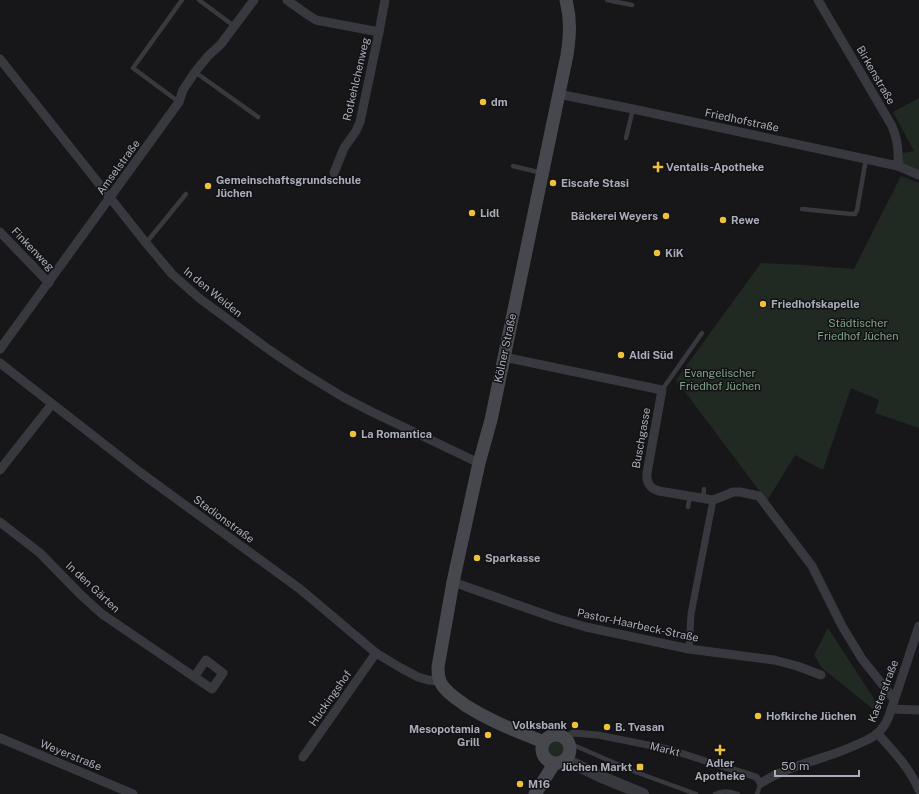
<svg xmlns="http://www.w3.org/2000/svg" width="919" height="794" font-family="'Public Sans',sans-serif">
	<rect width="100%" height="100%" fill="#171719"/>
	<g fill="#212923">
		<polygon points="919,98 919,174 901,166 903,153 914,151 893,112"/>
		<polygon points="901,176 919,183 919,428 875,413 879,400 851,388 823,470 795,455 767,501 676,380 761,263 803,265 854,269"/>
		<polygon points="828,628 876,702 873,709 822,668 814,655"/>
		<circle cx="557" cy="749" r="8"/>
	</g>
	<g fill="none" stroke-linecap="round" stroke-linejoin="round">
		<g stroke="#38393e" stroke-width="4.5">
			<polyline points="199,0 234,26"/>
			<polyline points="607,0 632,5"/>
			<polyline points="195,72 258,117"/>
			<polyline points="179,102 133,68 182,0"/>
			<polyline points="626,138 633,109"/>
			<polyline points="513,166 542,173"/>
			<polyline points="802,209 851,214 855,214 857,210 866,159"/>
			<polyline points="146,243 186,194"/>
			<polyline points="662,390 702,333"/>
			<polyline points="703,499 704,489"/>
			<polyline points="688,507 690,496"/>
			<polyline points="569,743 633,771 696,794"/>
			<path d="M 715,794 C 723,790 730,791 738,794"/>
			<polyline points="757,794 761,783"/>
		</g>
		<g stroke="#38393e" stroke-width="7">
			<polyline points="689,649 691,614 713,500"/>
			<polyline points="565,738 573,733 598,735 668,749 756,777 761,783"/>
		</g>
		<g stroke="#38393e" stroke-width="9">
			<polyline points="287,0 308,15 316,20 379,32 385,0"/>
			<path d="M 818,0 L 892,126 C 898,140 899,152 898,166"/>
			<polyline points="0,59 146,243 172,274 199,298 268,349 302,372 343,397 370,411 479,463"/>
			<polyline points="558,94 633,109 898,166 919,175"/>
			<polyline points="334,173 344,148 356,131 360,122 379,32"/>
			<polyline points="0,232 49,283"/>
			<polyline points="0,349 179,102 183,90 195,72 208,56 221,44 254,0"/>
			<path d="M 504,357 L 662,390 L 647,473 C 646,482 650,489 659,491 L 713,500 L 726,495 L 733,492 L 740,492 L 759,496 L 812,566 L 842,626 L 862,659 L 894,699"/>
			<polyline points="0,363 141,473 300,589 376,653 401,668 418,677 428,680 439,681"/>
			<polyline points="0,470 52,404"/>
			<polyline points="0,522 40,553 81,595 102,614 212,689 223,673 206,660 194,677"/>
			<polyline points="453,582 555,618 586,627 689,649 774,660 797,666 821,675"/>
			<polyline points="891,709 919,710"/>
			<path d="M 878,734 C 894,752 909,767 919,790"/>
			<polyline points="0,738 133,794"/>
			<polyline points="303,757 376,653"/>
			<path d="M 761,783 C 781,770 805,764 827,756 C 841,752 854,746 867,740 C 878,735 885,727 889,716 L 919,626"/>
		</g>
		<polyline stroke="#38393e" stroke-width="12" points="566,760 604,778 643,794"/>
		<g stroke="#46484e" stroke-width="13">
			<circle cx="556" cy="749" r="14"/>
			<path d="M 544,742 C 516,731 490,721 465,705 C 457,699 447,693 442,685 C 438,679 438,673 438,667 L 453,582 L 479,463 L 491,420 L 567,55 C 570,35 571,20 566,0"/>
			<polyline points="535,794 554,764"/>
		</g>
	</g>
	<g fill="#eec03b" stroke="#121214" stroke-width="1.5">
		<circle cx="483" cy="102" r="4"/>
		<path d="M656 161h4v4h4v4h-4v4h-4v-4h-4v-4h4z"/>
		<circle cx="553" cy="183" r="4"/>
		<circle cx="208" cy="186" r="4"/>
		<circle cx="472" cy="213" r="4"/>
		<circle cx="666" cy="216" r="4"/>
		<circle cx="723" cy="220" r="4"/>
		<circle cx="657" cy="253" r="4"/>
		<circle cx="763" cy="304" r="4"/>
		<circle cx="621" cy="355" r="4"/>
		<circle cx="353" cy="434" r="4"/>
		<circle cx="477" cy="558" r="4"/>
		<circle cx="758" cy="716" r="4"/>
		<circle cx="575" cy="725" r="4"/>
		<circle cx="607" cy="727" r="4"/>
		<circle cx="488" cy="735" r="4"/>
		<path d="M718 744h4v4h4v4h-4v4h-4v-4h-4v-4h4z"/>
		<rect x="636" y="763" width="8" height="8" rx="2"/>
		<circle cx="520" cy="784" r="4"/>
	</g>
	<g text-anchor="middle" stroke-width="3" stroke-linejoin="round" paint-order="stroke">
		<g font-size="11" fill="#aaadb9" stroke="#121214">
			<text transform="translate(876 75) rotate(60)" y="4">Birkenstraße</text>
			<text transform="translate(356 79) rotate(-77)" y="4">Rotkehlchenweg</text>
			<text transform="translate(742 120) rotate(12)" y="4">Friedhofstraße</text>
			<text transform="translate(118 167) rotate(-54)" y="4">Amselstraße</text>
			<text transform="translate(33 249) rotate(46)" y="4">Finkenweg</text>
			<text transform="translate(213 292) rotate(39)" y="4">In den Weiden</text>
			<text transform="translate(505 348) rotate(-78)" y="4">Kölner Straße</text>
			<text transform="translate(641 438) rotate(-80)" y="4">Buschgasse</text>
			<text transform="translate(224 519) rotate(36)" y="4">Stadionstraße</text>
			<text transform="translate(93 587) rotate(43)" y="4">In den Gärten</text>
			<text transform="translate(638 625) rotate(12)" y="4">Pastor-Haarbeck-Straße</text>
			<text transform="translate(883 691) rotate(-69)" y="4">Kasterstraße</text>
			<text transform="translate(330 698) rotate(-55)" y="4">Huckingshof</text>
			<text transform="translate(665 749) rotate(14)" y="4">Markt</text>
			<text transform="translate(71 755) rotate(22)" y="4">Weyerstraße</text>
		</g>
		<g font-size="11" font-weight="bold" fill="#aaadb9" stroke="#121214" text-anchor="start">
			<text x="491" y="106">dm</text>
			<text x="666" y="171">Ventalis-Apotheke</text>
			<text x="216" y="184">Gemeinschaftsgrundschule<tspan x="216" dy="13">Jüchen</tspan></text>
			<text x="561" y="187">Eiscafe Stasi</text>
			<text x="480" y="217">Lidl</text>
			<text x="658" y="220" text-anchor="end">Bäckerei Weyers</text>
			<text x="731" y="224">Rewe</text>
			<text x="665" y="257">KiK</text>
			<text x="771" y="308">Friedhofskapelle</text>
			<text x="629" y="359">Aldi Süd</text>
			<text x="361" y="438">La Romantica</text>
			<text x="485" y="562">Sparkasse</text>
			<text x="766" y="720">Hofkirche Jüchen</text>
			<text x="567" y="729" text-anchor="end">Volksbank</text>
			<text x="615" y="731">B. Tvasan</text>
			<text x="480" y="733" text-anchor="end">Mesopotamia<tspan x="480" dy="13">Grill</tspan></text>
			<text x="720" y="767" text-anchor="middle">Adler<tspan x="720" dy="13">Apotheke</tspan></text>
			<text x="632" y="771" text-anchor="end">Jüchen Markt</text>
			<text x="528" y="788">M16</text>
		</g>
		<g font-size="11" fill="#81a386" stroke="#121214">
			<text x="858" y="327">Städtischer<tspan x="858" dy="13">Friedhof Jüchen</tspan></text>
			<text x="720" y="377">Evangelischer<tspan x="720" dy="13">Friedhof Jüchen</tspan></text>
		</g>
	</g>
	<path d="M775 770v6h84v-6" fill="none" stroke="#aaadb9" stroke-width="2"/>
	<text x="781" y="770" font-size="12" fill="#aaadb9" stroke="#121214" stroke-width="3" paint-order="stroke">50 m</text>
</svg>
